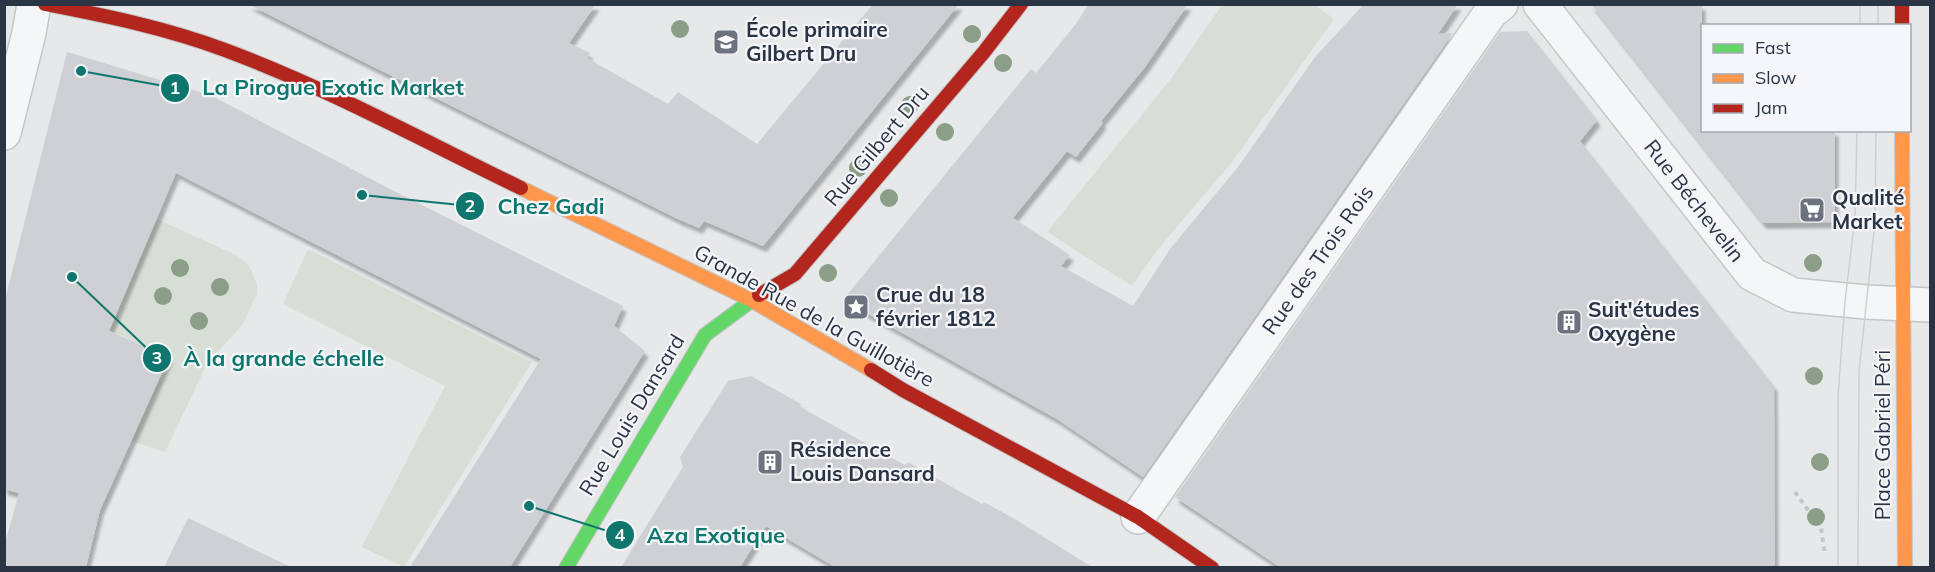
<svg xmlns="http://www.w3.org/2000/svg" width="1935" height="572" font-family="Mulish,sans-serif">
	<defs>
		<filter id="shadow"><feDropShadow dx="3.5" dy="6" stdDeviation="1.5" flood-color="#0004"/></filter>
	</defs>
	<rect width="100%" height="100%" fill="#e6e8ea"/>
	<g fill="#d6ded6">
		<polygon points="1222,5 1315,5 1334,19 1232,162 1158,249 1132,286 1047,232 1170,80"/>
		<polygon points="157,219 236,255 247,263 252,272 257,285 257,294 242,325 207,364 165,452 131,441 169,357 108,330"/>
		<polygon points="308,249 532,362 404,567 362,547 445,386 283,304"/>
	</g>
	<g fill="#ced0d3" filter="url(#shadow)">
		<polygon points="248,4 596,4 569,43 590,53 587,58 668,104 678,92 757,144 873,4 959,4 763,246 704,221 699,228 678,219"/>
		<polygon points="1089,4 1188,4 1145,67 1101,121 1103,123 1076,157 1067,151 1013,218 1070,255 1061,266 1133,306 1170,249 1238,167 1315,57 1364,4 1458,4 1438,34 1453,33 1143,477 1057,419 843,300 1031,69 1036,73 1075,25"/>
		<polygon points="1591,4 1702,4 1702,130 1835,130 1835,222 1763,223"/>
		<polygon points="1527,31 1597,120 1580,141 1774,386 1775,567 1280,567 1175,497 1500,32"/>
		<polygon points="67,52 210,95 394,191 623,306 614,326 645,351 510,567 410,567 541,359 176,173 109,331 169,357 100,510 86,567 4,567 4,547 19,493 4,489 4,304"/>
		<polygon points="751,376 801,404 800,407 905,465 908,462 982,504 984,502 1013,518 1092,567 835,567 766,526 740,567 621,567 683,467 680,457 728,381"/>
		<polygon points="188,518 291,567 164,567"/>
	</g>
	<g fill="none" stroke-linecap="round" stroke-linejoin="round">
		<g stroke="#c4c6c8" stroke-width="36">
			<g id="street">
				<polyline points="1540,4 1752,274 1793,295 1866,302 1930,305"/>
				<polyline points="4,133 29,33 34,4"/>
				<polyline points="1138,517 1491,12 1501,4"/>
			</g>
		</g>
		<g stroke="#c4c6c8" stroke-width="16">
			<polyline id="fast" points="566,568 705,335 759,295"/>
		</g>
		<g stroke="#c4c6c8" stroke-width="16">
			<g id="slow">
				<polyline points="1902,130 1905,568"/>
				<polyline points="521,188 751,300 871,370"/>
			</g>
		</g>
		<g stroke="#c4c6c8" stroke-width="16">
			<g id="jam">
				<path d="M 45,4 C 107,16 166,28 225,50 C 327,88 424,141 521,188"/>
				<polyline points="1902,4 1902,26"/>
				<polyline points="759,295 795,274 984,52 1021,4"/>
				<polyline points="871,370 903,390 1138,517 1212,568"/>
			</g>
		</g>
		<polyline stroke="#c5c6ca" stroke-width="4" stroke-dasharray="4.5 4.5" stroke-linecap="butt" points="1795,492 1821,528 1825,553"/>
		<use href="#street" stroke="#f5f6f7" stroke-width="33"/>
		<use href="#fast" stroke="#63d668" stroke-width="14"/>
		<use href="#slow" stroke="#ff974d" stroke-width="14"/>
		<use href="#jam" stroke="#b3261e" stroke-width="14"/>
		<g stroke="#cecfd2" stroke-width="1.5">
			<polyline points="1860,26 1860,4"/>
			<polyline points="1878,26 1878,4"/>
			<polyline points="1838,568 1838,397 1845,301 1855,218 1857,130"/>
			<polyline points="1858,568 1859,372 1875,222 1876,130"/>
		</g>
	</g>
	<g fill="#8a9e88">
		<circle cx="680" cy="29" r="9"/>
		<circle cx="972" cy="34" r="9"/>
		<circle cx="1003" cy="63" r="9"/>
		<circle cx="910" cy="105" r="9"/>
		<circle cx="945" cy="132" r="9"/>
		<circle cx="858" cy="168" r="9"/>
		<circle cx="889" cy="198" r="9"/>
		<circle cx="1813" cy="263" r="9"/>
		<circle cx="180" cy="268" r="9"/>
		<circle cx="828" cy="273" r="9"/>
		<circle cx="220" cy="287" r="9"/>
		<circle cx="163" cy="296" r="9"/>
		<circle cx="199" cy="321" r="9"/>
		<circle cx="1814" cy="376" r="9"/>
		<circle cx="1820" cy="462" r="9"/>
		<circle cx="1816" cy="517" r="9"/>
	</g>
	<defs>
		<g id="school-square" transform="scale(1.35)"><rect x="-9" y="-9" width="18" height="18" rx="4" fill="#6c737f" stroke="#f4f6f9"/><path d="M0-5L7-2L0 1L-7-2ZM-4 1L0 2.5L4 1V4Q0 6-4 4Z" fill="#fff"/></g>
		<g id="supermarket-square" transform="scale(1.35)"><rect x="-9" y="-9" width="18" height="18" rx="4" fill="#6c737f" stroke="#f4f6f9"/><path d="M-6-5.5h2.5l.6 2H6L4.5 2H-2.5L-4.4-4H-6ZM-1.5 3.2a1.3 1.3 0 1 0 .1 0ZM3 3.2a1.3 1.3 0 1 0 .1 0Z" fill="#fff"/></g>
		<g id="sight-square" transform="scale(1.35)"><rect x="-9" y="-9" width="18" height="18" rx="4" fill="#6c737f" stroke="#f4f6f9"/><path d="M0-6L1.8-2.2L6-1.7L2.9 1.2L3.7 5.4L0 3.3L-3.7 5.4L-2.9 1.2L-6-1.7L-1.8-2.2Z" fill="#fff"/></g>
		<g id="building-square" transform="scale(1.35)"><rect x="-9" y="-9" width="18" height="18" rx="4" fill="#6c737f" stroke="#f4f6f9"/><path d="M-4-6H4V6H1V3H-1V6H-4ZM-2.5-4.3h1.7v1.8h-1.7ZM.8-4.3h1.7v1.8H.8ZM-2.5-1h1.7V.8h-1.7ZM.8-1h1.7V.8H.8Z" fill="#fff"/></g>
	</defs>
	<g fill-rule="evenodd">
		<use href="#school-square" x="726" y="42"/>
		<use href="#supermarket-square" x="1812" y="210"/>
		<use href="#sight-square" x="856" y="307"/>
		<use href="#building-square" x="1569" y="322"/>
		<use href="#building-square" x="770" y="462"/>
	</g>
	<g text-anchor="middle" stroke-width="4.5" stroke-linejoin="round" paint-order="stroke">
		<g font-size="21" font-weight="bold" fill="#2b3445" stroke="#f4f6f9" text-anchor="start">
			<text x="746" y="37">École primaire<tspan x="746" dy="24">Gilbert Dru</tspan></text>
			<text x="1832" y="205">Qualité<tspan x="1832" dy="24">Market</tspan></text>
			<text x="876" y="302">Crue du 18<tspan x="876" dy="24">février 1812</tspan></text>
			<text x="1588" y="317">Suit'études<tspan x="1588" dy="24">Oxygène</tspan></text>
			<text x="790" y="457">Résidence<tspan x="790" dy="24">Louis Dansard</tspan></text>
		</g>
		<g font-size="21" fill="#2b3445" stroke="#f4f6f9">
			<text transform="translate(877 146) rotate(-50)" y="7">Rue Gilbert Dru</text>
			<text transform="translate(1694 201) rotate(52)" y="7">Rue Béchevelin</text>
			<text transform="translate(1318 260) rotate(-55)" y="7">Rue des Trois Rois</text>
			<text transform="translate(814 316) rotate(29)" y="7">Grande Rue de la Guillotière</text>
			<text transform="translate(632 415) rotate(-59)" y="7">Rue Louis Dansard</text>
			<text transform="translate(1883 435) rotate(-90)" y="7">Place Gabriel Péri</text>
		</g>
	</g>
	<path fill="none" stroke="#0f766e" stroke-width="2" d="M81 71L175 88M362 195L470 206M72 277L157 358M529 506L620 535"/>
	<g fill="#0f766e" stroke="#f4f6f9" stroke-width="2">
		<circle cx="81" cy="71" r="6"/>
		<circle cx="362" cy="195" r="6"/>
		<circle cx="72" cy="277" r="6"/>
		<circle cx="529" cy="506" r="6"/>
		<circle cx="175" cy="88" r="15"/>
		<circle cx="470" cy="206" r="15"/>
		<circle cx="157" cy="358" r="15"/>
		<circle cx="620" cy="535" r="15"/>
	</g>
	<g font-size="18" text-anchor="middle" font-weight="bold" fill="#fff">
		<text x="175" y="94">1</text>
		<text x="470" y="212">2</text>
		<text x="157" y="364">3</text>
		<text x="620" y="541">4</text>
	</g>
	<g font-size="22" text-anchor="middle" font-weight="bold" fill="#0f766e" stroke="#f4f6f9" stroke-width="4.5" stroke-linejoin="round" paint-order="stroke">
		<text x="333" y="95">La Pirogue Exotic Market</text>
		<text x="551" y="214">Chez Gadi</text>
		<text x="284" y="366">À la grande échelle</text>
		<text x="716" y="543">Aza Exotique</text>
	</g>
	<rect width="1935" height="572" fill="none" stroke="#2b3445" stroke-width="12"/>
	<rect x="1701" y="24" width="210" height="108" fill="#f4f6f9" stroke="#a4a8b1" stroke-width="1.5"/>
	<rect x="1713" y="44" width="30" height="9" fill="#63d668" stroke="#a4a8b1" stroke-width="1.5"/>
	<text x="1755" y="54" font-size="18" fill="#2b3445">Fast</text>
	<rect x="1713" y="74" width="30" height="9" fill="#ff974d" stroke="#a4a8b1" stroke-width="1.5"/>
	<text x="1755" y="84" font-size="18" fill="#2b3445">Slow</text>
	<rect x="1713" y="104" width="30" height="9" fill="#b3261e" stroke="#a4a8b1" stroke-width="1.5"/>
	<text x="1755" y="114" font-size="18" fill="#2b3445">Jam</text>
</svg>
